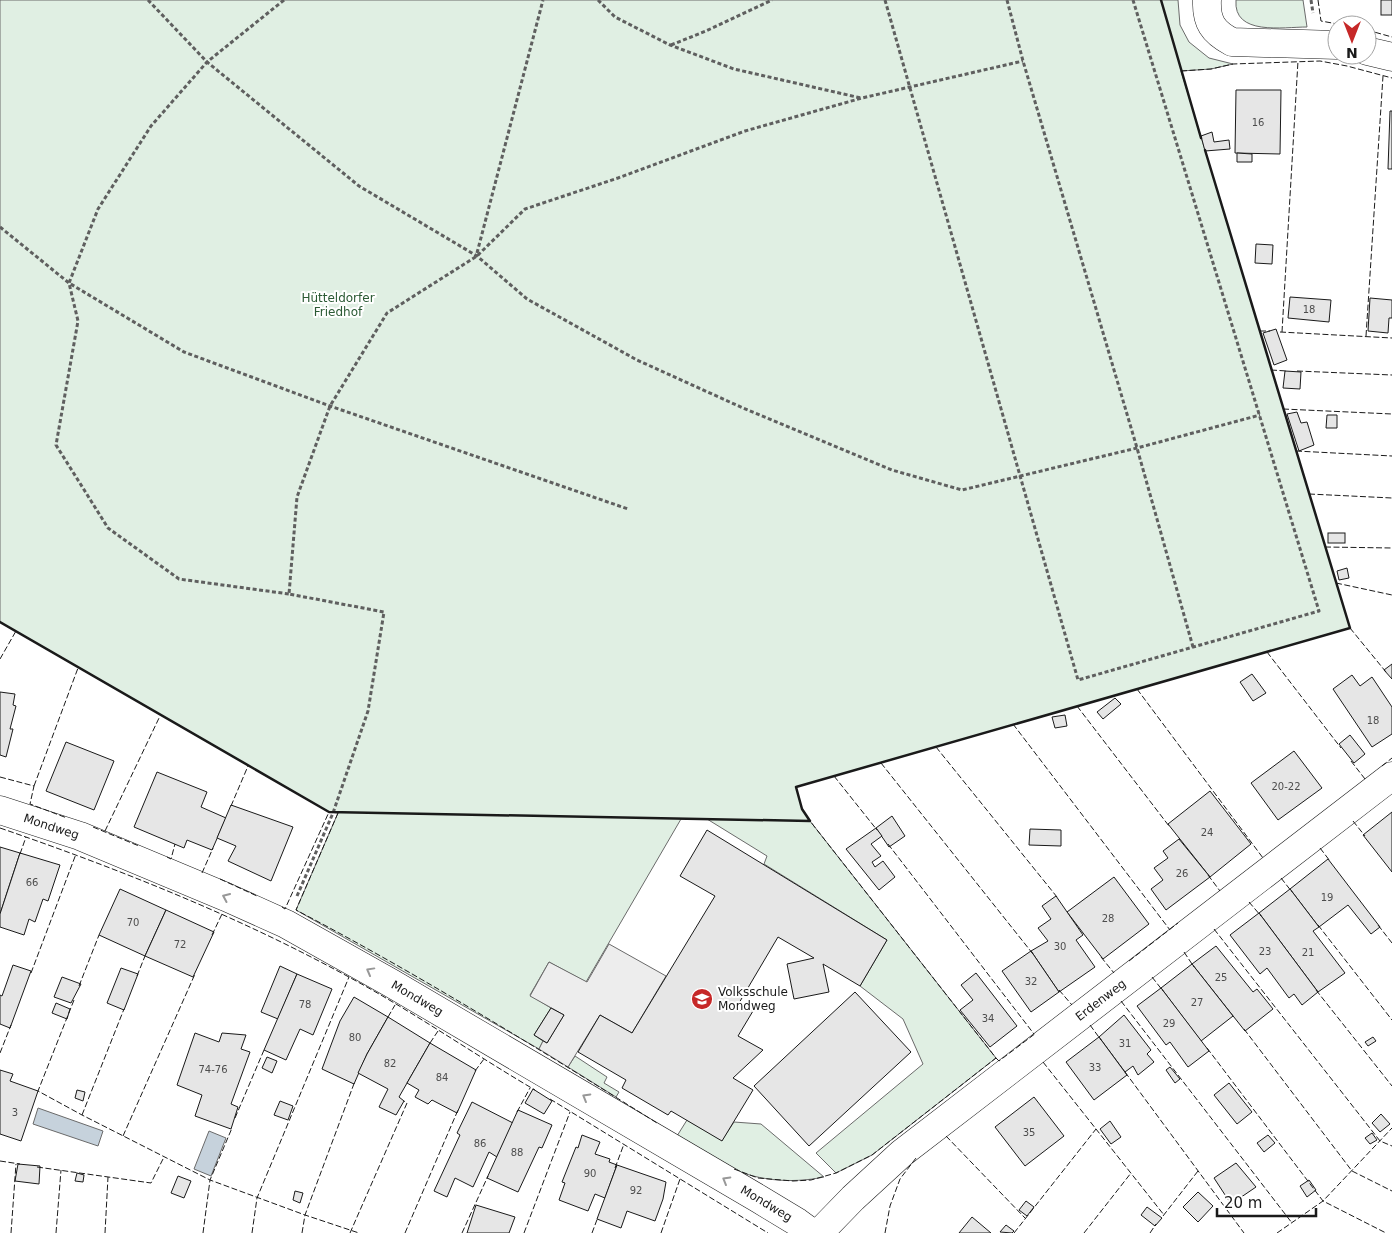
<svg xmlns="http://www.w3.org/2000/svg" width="1392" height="1233" font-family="'DejaVu Sans',sans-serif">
	<rect width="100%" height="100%" fill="#fff"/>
	<g fill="#e0efe3" stroke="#6a6a6a">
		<polygon points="0,0 1178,0 1180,25 1189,42 1209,58 1233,64 1211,69 1181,71 1350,628 796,787 802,809 810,821 996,1058 872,1155 836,1173 816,1153 923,1064 903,1019 860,986 887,940 764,864 767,856 707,819 681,819 586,982 549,962 530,995 551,1008 534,1035 543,1041 539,1049 296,910 338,813 329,812 0,622"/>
		<path d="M 1236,0 L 1303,0 L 1307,27 C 1283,27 1233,36 1236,0 Z"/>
		<polygon points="575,1056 607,1077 604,1083 619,1092 616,1097 568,1067"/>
		<path d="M 687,1120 L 722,1140 L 734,1122 L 761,1124 L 824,1177 C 791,1184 753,1181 723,1164 C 707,1156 692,1145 677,1136 Z"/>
	</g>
	<polygon fill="#ededed" stroke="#6a6a6a" points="609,944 666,976 632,1033 600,1015 568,1067 539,1049 543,1041 547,1043 564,1015 530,996 549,962 587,982"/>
	<g fill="#c6d2dc" stroke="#6a6a6a">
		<polygon points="38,1108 103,1131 98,1146 33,1124"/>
		<polygon points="209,1131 226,1138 211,1176 194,1169"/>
	</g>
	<g fill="#e6e6e6" stroke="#1a1a1a">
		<rect x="1381" y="0" width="11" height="15"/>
		<polygon points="1236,90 1281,90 1280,154 1235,153"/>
		<polygon points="1390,111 1392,111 1392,169 1388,169"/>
		<polygon points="1212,132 1214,142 1229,140 1230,149 1205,151 1201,136"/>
		<polygon points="1237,153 1252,154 1252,162 1237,162"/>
		<polygon points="1256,244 1273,245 1272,264 1255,263"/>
		<polygon points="1290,297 1331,300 1329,322 1288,318"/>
		<polygon points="1370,298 1392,300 1392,318 1389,318 1388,333 1368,331"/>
		<polygon points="1276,329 1287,360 1274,365 1263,333"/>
		<polygon points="1285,371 1301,372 1300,389 1283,388"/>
		<polygon points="1297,412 1301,423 1307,422 1314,445 1299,451 1287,414"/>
		<polygon points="1327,415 1337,415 1337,428 1326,428"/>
		<rect x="1328" y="533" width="17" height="10"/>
		<polygon points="1347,568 1349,578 1339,580 1337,571"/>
		<polygon points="1392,664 1392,679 1384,670"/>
		<polygon points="1252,674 1266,693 1253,701 1240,682"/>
		<polygon points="1352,675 1360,686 1372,677 1392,707 1392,734 1372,747 1333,689"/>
		<polygon points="0,692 15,694 13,705 16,706 10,729 13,729 6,757 0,755"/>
		<polygon points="1115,698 1121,704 1103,719 1097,712"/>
		<polygon points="1065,715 1067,726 1055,728 1052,717"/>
		<polygon points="1350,735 1365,754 1354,763 1339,744"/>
		<polygon points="66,742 114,761 94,810 46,791"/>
		<polygon points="1294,751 1322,788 1278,820 1251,783"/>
		<polygon points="157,772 207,792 201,807 226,818 212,850 187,840 184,848 134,827"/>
		<polygon points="1210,791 1251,844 1210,877 1168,824"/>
		<polygon points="231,805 293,827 271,881 228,861 236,846 217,838"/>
		<polygon points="1392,812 1392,872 1363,835"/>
		<polygon points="892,816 905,836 889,847 876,828"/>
		<polygon points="876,828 882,836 871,844 881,856 872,862 875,867 883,861 895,877 879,890 846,849"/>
		<polygon points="1030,829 1061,830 1061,846 1029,845"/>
		<polygon points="707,830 887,940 860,986 823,964 829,992 794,999 787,964 814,958 778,937 739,1003 753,1011 738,1036 763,1050 733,1078 753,1090 722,1141 671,1111 668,1115 622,1088 626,1080 578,1052 600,1015 632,1033 715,896 680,876"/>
		<polygon points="1179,839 1210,877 1166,910 1151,889 1163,880 1154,868 1168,858 1163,851"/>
		<polygon points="0,847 20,853 0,914"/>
		<polygon points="20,853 60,865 48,901 43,899 35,922 29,919 24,935 0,927 0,914"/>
		<polygon points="1328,859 1380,927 1371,934 1348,905 1319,927 1290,889"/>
		<polygon points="1114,877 1149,924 1103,959 1067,912"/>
		<polygon points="120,889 166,910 145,956 99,935"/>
		<polygon points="1290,889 1319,927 1313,931 1345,973 1318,992 1259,913"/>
		<polygon points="1056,896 1083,935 1076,940 1095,967 1059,992 1031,951 1048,941 1038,928 1051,919 1042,906"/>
		<polygon points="166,910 214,932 193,977 145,956"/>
		<polygon points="1259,913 1318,992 1302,1005 1294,994 1289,998 1267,968 1260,974 1230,935"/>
		<polygon points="1216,946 1253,992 1257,989 1273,1009 1245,1031 1192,964"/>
		<polygon points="1031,951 1059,992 1031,1012 1002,971"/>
		<polygon points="1192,964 1233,1016 1201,1041 1161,988"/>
		<polygon points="13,965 31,971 10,1028 0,1024 0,995 2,996"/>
		<polygon points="280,966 297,974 278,1019 261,1012"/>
		<polygon points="121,968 138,974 124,1010 107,1003"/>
		<polygon points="976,973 1017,1026 990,1047 960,1010 973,1000 961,985"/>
		<polygon points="297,974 332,989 313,1035 300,1029 286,1060 264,1050"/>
		<polygon points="62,977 81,984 71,1003 54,997"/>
		<polygon points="1161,988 1209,1051 1188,1067 1170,1042 1166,1045 1137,1006"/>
		<polygon points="855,992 911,1052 809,1146 754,1086"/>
		<polygon points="354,997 388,1017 367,1054 354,1084 322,1069 340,1021"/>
		<polygon points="56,1003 70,1009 67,1019 52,1013"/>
		<polygon points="551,1008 564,1015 547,1043 534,1035"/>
		<polygon points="1124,1015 1151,1050 1147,1054 1154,1062 1138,1075 1133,1066 1125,1072 1099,1037"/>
		<polygon points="388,1017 430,1043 399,1097 404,1101 396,1115 379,1107 388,1089 358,1073 367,1054"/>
		<polygon points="195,1033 219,1042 222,1033 246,1035 241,1049 250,1052 231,1104 238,1107 231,1129 195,1116 202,1095 177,1085"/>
		<polygon points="1099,1037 1127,1075 1094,1100 1066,1062"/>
		<polygon points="1373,1037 1376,1041 1368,1046 1365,1042"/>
		<polygon points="430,1043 476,1070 457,1113 432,1100 428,1104 415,1097 419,1090 407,1083"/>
		<polygon points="267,1057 277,1061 272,1073 262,1068"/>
		<polygon points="1170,1067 1180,1079 1175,1083 1166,1070"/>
		<polygon points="0,1070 13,1074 10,1081 38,1091 21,1141 0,1134"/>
		<polygon points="1229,1083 1252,1112 1237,1124 1214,1095"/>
		<polygon points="533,1089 552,1101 544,1114 525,1103"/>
		<polygon points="77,1090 85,1092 83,1101 75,1098"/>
		<polygon points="1034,1097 1064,1136 1025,1166 995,1127"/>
		<polygon points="280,1101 293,1106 288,1120 274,1115"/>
		<polygon points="472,1102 513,1123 497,1157 489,1152 473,1187 455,1178 447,1197 434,1191 460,1135 457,1133"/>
		<polygon points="518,1110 552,1125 542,1148 539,1147 518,1192 487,1178"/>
		<polygon points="1381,1114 1390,1124 1380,1132 1372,1123"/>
		<polygon points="1110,1121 1121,1137 1111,1144 1100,1129"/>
		<polygon points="1372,1133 1377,1140 1370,1144 1365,1138"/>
		<polygon points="582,1135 600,1142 595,1154 610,1159 609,1162 617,1165 605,1198 595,1194 588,1211 559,1200 565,1183 562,1182 576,1147 578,1148"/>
		<polygon points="1268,1135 1275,1143 1264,1152 1257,1143"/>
		<polygon points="1236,1163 1256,1187 1231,1204 1214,1178"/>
		<polygon points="18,1164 40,1166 39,1184 15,1181"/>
		<polygon points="617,1165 666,1182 663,1199 655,1221 627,1211 621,1228 597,1219"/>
		<polygon points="77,1173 84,1175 83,1182 75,1181"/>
		<polygon points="178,1176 191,1181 184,1198 171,1193"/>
		<polygon points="1309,1180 1316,1190 1307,1197 1300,1186"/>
		<polygon points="295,1191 303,1193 300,1203 293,1200"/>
		<polygon points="1198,1192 1213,1206 1198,1222 1183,1207"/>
		<polygon points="1026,1201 1034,1207 1027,1216 1019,1210"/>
		<polygon points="476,1205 515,1217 509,1233 467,1233"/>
		<polygon points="1147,1207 1162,1218 1155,1226 1141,1215"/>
		<polygon points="972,1217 991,1233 959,1233"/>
		<polygon points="1006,1225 1014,1231 1012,1233 1000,1232"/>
	</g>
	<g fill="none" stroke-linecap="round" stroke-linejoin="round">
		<g stroke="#1a1a1a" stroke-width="29">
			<g id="minor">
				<path d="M 1207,0 C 1206,22 1213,32 1232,42 L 1337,45"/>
				<polyline points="1367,51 1392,57"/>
				<path id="s1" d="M 0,810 L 80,836 L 226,897 L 286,924 L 391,983 L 759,1199 L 797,1222 L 812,1233"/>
				<path id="s2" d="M 819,1233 L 853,1198 L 902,1153 L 1392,776"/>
			</g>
		</g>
		<g stroke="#5f5f5f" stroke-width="3" stroke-dasharray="4 2.5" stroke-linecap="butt">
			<polyline points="148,0 207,62 359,186 477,256 527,299 637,360 743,408 892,470 962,490 1137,448 1260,415"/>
			<polyline points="284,0 207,62 151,126 98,209 69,283 78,321 56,445 108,528 179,579 289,594"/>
			<polyline points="598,0 615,17 670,45 734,69 861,98"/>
			<polyline points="885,0 1078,680 1319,611 1133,0"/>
			<polyline points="1007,0 1023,61 1137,448 1193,647"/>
			<polyline points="1311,0 1313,13"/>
			<polyline points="671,45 706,31 772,0"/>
			<polyline points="0,227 69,283 184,352 330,406 628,509"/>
			<polyline points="477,253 543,0"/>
			<polyline points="297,896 333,813 368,711 384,612 289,594 297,497 330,406 387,313 477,256 525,209 618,178 745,131 862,98 1023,61"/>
		</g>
		<use href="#minor" stroke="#fff" stroke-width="28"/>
		<g stroke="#1a1a1a" stroke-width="1" stroke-dasharray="6 2.5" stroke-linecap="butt">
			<polyline points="1318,0 1321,21 1343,25"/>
			<polyline points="1367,30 1392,37"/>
			<polyline points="1181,71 1211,69 1233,64 1320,61 1347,66 1392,78"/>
			<polyline points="1260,331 1270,331"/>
			<polyline points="1280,332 1392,338"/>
			<polyline points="1282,332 1298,61"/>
			<polyline points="1366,336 1383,76"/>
			<polyline points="1271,370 1287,371"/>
			<polyline points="1297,371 1392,375"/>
			<polyline points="1283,409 1392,414"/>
			<polyline points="1296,451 1392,456"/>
			<polyline points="1309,494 1392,498"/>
			<polyline points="1325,547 1392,548"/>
			<polyline points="1336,583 1392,595"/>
			<polyline points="0,622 329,812 285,909 282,907"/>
			<polyline points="1350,628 1386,672"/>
			<polyline points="1267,652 1341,748"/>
			<polyline points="0,659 16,631"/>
			<polyline points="1137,689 1263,858"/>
			<polyline points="1077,706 1169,826"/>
			<polyline points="1013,724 1170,930"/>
			<polyline points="936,747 1057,897"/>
			<polyline points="1351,761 1365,779"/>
			<polyline points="881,763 1033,954"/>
			<polyline points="1382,766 1392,758"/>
			<polyline points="834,776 877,830"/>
			<polyline points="0,777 34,786 30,804 67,818"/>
			<polyline points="34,786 78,668"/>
			<polyline points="231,806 248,766"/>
			<path d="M 338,813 L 296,910 C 420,975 539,1049 657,1123"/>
			<polyline points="1353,821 1365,836"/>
			<polyline points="93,827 139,846"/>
			<path d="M 0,828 C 119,869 237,916 347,976 C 412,1011 472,1053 535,1090"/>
			<polyline points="105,831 160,716"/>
			<polyline points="888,844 1034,1034"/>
			<polyline points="1320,848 1330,861"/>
			<polyline points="20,854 26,837"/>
			<polyline points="167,857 171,859 175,844"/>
			<polyline points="202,873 213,848"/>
			<polyline points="1208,875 1220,891"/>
			<polyline points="1281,878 1292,892"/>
			<polyline points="220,879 257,896"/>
			<polyline points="1249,902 1261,916"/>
			<polyline points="1318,925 1392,1020"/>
			<polyline points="1378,925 1392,943"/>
			<polyline points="1214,929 1380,1141 1392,1146"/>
			<polyline points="212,935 222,914"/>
			<polyline points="1184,952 1194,967"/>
			<polyline points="1101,957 1114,973"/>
			<polyline points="1129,961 1178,923"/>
			<polyline points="31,973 76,854"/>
			<polyline points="137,976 145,956"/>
			<polyline points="1152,977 1163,991"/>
			<polyline points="79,986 99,935"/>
			<polyline points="1059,990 1072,1005"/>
			<polyline points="1316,990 1392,1086"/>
			<polyline points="74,1000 38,1091 82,1115 210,1180 305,1215 359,1233"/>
			<polyline points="1121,1001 1292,1223"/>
			<polyline points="388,1017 395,1005"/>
			<polyline points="1090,1025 1101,1040"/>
			<polyline points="1244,1029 1352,1171 1392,1191"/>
			<polyline points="430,1043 438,1031"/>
			<polyline points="1207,1048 1323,1201 1386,1233"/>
			<polyline points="0,1053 11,1025"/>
			<polyline points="996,1058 999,1061 1036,1033"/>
			<polyline points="1043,1062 1164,1215"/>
			<polyline points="475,1071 484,1059"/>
			<polyline points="1125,1072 1244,1233"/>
			<polyline points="550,1099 768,1233"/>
			<polyline points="517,1112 530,1088"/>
			<polyline points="82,1115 124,1009"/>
			<polyline points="235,1118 264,1050"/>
			<polyline points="123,1136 195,974"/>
			<polyline points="946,1136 1025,1218"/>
			<polyline points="0,1161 20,1164"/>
			<polyline points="37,1167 151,1183 164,1157"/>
			<polyline points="615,1168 624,1144"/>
			<polyline points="734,1169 758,1178 793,1181 811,1180 836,1173 872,1155 996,1058 810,821"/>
			<polyline points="1163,1216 1198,1171"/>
			<polyline points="11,1233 16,1164"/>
			<polyline points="56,1233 61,1170"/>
			<polyline points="105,1233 108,1177"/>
			<polyline points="203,1233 210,1180 232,1128"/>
			<polyline points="252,1233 257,1198 349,977"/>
			<polyline points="302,1233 305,1215 355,1081"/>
			<polyline points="350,1233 407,1103 404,1101"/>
			<polyline points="405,1233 458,1110"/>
			<polyline points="462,1233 488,1176"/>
			<polyline points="524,1233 570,1112"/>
			<polyline points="592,1233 598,1217"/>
			<polyline points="661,1233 680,1179"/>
			<polyline points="885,1233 890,1206 900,1179 916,1158"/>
			<polyline points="1014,1233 1096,1129"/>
			<polyline points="1084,1233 1131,1173"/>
			<polyline points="1150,1233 1156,1224"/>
			<polyline points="1277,1233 1323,1201 1392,1128"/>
		</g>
		<g stroke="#1a1a1a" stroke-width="2.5">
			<polyline points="1161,0 1201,138"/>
			<polyline points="0,622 329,812 810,821 802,809 796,787 1350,628 1205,150"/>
		</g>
	</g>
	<defs><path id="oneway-chevron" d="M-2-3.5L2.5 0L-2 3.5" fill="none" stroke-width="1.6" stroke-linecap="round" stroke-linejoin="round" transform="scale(1.25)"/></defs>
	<g stroke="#989898">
		<use href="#oneway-chevron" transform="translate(226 897) rotate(-156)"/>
		<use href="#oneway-chevron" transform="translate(370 971) rotate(-151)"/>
		<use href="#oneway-chevron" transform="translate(586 1097) rotate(-150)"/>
		<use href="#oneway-chevron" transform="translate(726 1180) rotate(-150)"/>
	</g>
	<defs>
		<g id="school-disc" transform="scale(1.125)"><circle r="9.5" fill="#c62828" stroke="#fff"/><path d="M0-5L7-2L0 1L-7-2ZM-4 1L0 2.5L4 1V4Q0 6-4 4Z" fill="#fff"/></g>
	</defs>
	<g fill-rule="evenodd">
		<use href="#school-disc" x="702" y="999"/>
	</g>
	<g text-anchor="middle" stroke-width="4" stroke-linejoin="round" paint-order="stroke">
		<g font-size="10" fill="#4d4d4d">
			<text x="1258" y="126">16</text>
			<text x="1309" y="313">18</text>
			<text x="1373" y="724">18</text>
			<text x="1286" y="790">20-22</text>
			<text x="1207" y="836">24</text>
			<text x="1182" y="877">26</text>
			<text x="32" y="886">66</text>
			<text x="1327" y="901">19</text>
			<text x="1108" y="922">28</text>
			<text x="133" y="926">70</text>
			<text x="180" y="948">72</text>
			<text x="1060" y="950">30</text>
			<text x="1265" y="955">23</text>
			<text x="1308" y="956">21</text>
			<text x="1221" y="981">25</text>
			<text x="1031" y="985">32</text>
			<text x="1197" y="1006">27</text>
			<text x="305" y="1008">78</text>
			<text x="988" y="1022">34</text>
			<text x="1169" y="1027">29</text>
			<text x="355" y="1041">80</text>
			<text x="1125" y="1047">31</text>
			<text x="390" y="1067">82</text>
			<text x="1095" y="1071">33</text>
			<text x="213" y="1073">74-76</text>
			<text x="442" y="1081">84</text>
			<text x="15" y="1116">3</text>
			<text x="1029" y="1136">35</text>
			<text x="480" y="1147">86</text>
			<text x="517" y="1156">88</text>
			<text x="590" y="1177">90</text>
			<text x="636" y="1194">92</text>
		</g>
		<g font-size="12" fill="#2b5a34" stroke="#fff">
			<text x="338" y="302">Hütteldorfer<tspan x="338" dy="14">Friedhof</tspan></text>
		</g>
		<g font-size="12" fill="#1a1a1a" stroke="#fff">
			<text dy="4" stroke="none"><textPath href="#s1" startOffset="54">Mondweg</textPath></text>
			<text dy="4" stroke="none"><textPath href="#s1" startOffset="459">Mondweg</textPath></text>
			<text dy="4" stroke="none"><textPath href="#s2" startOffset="366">Erdenweg</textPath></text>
			<text dy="4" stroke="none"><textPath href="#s1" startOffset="864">Mondweg</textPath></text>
		</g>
		<g font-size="12" fill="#1a1a1a" stroke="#fff" text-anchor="start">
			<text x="718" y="996">Volksschule<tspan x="718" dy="14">Mondweg</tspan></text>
		</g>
	</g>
	<g transform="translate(1352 40) rotate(180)"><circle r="24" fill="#ffffff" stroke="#a3a3a3"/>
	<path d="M0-4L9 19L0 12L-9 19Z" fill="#c62828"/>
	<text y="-8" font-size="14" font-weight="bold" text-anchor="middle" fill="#1a1a1a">N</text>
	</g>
	<path d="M1217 1208v8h99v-8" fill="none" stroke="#1a1a1a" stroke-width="2.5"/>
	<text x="1224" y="1208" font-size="15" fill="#1a1a1a" stroke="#ffffff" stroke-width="4" paint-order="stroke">20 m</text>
</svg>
